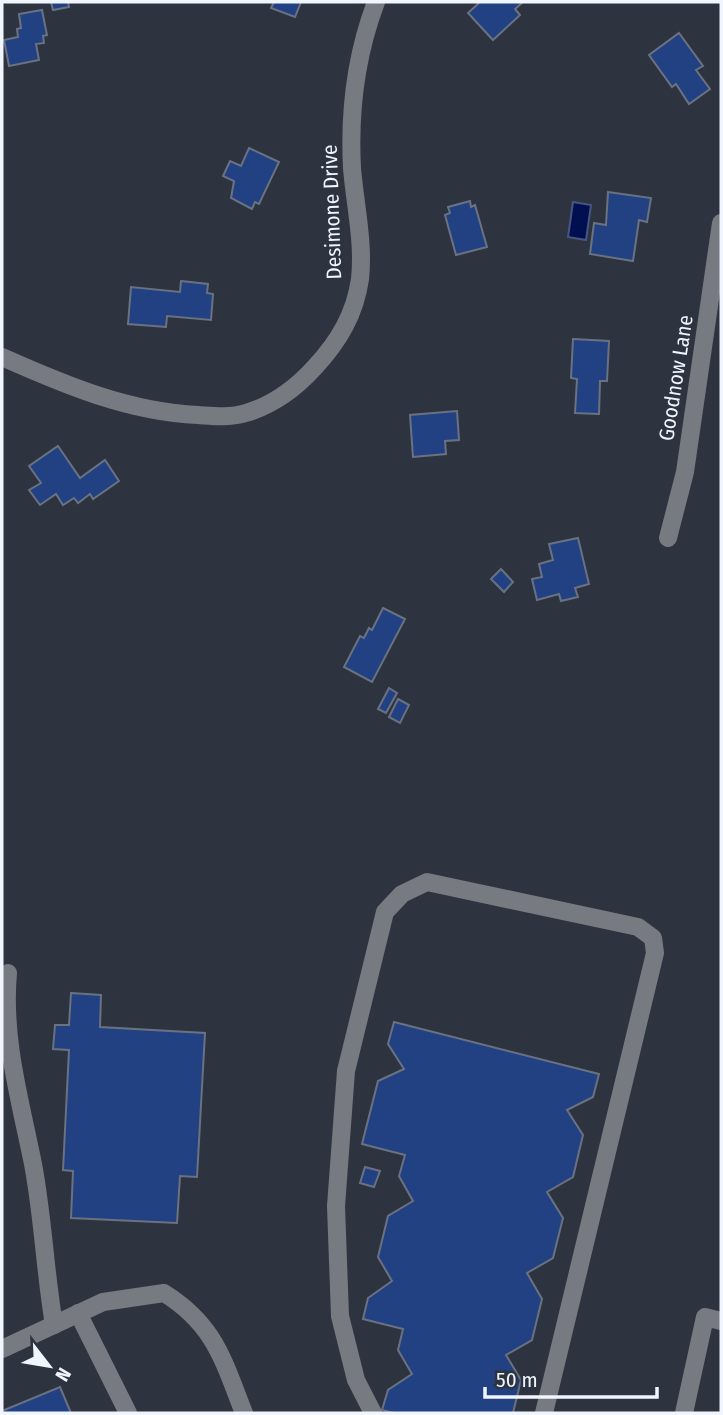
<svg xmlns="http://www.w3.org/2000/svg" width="723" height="1415" font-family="'Fira Sans Condensed',sans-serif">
	<rect width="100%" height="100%" fill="#2d3440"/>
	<polygon fill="#000f4f" stroke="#485483" stroke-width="2" points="573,202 591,205 586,240 568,237"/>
	<g fill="#214183" stroke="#6a7180" stroke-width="2">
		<polygon points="51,2 68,2 69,7 53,10"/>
		<polygon points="274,2 301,2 295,17 271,8"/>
		<polygon points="480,2 523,2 515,9 520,15 493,40 468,13"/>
		<polygon points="42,10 47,35 43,36 44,43 36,44 39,60 9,66 4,40 18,37 17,29 21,28 19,14"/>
		<polygon points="679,33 703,66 696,70 710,89 689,104 676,84 672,87 649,55"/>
		<polygon points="249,148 279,162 259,204 255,202 252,209 231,198 234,181 223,176 230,161 241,166"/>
		<polygon points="608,192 651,198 647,222 639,220 633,261 590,254 594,223 606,225"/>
		<polygon points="470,201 471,207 475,205 487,247 456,255 445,215 450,213 448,207"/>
		<polygon points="181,281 208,284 207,293 213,294 211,320 167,316 166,327 128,324 131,287 180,292"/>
		<polygon points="573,339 609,341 607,381 600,381 599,414 575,413 577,379 571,378"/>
		<polygon points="457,411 459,440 445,441 446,454 413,457 410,415"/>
		<polygon points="58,446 80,478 105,460 119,481 93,499 90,494 78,503 74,498 63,505 56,494 40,505 29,490 41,483 29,466"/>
		<polygon points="578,538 589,584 575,588 578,597 561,601 559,594 537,600 532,579 542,577 539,564 553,560 549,544"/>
		<polygon points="501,569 513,582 504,592 491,579"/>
		<polygon points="383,608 405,619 372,682 344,667 360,636 364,638 369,628 372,630"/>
		<polygon points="389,688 397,693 386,713 378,709"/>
		<polygon points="398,699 409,705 400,723 389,717"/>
		<polygon points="71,993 101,995 100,1027 205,1033 197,1177 180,1176 177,1223 71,1218 73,1171 63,1170 69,1050 53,1049 55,1025 69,1025"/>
		<polygon points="394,1022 599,1074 593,1097 567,1110 583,1135 573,1177 547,1192 563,1218 553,1258 527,1273 542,1299 532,1340 506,1355 521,1380 513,1413 394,1413 382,1410 388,1390 412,1374 398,1350 403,1329 363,1319 368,1298 392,1281 378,1257 388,1216 413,1201 399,1176 405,1155 362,1144 378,1081 404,1069 388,1044"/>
		<polygon points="365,1167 380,1171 374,1187 360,1183"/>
		<polygon points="60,1387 71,1413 2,1413 2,1411"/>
	</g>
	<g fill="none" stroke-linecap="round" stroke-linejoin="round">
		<g stroke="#777a81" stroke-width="18">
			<path d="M 2,357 C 65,385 129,412 198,415 C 214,416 230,418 246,413 C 273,405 296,388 315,367 C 339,341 355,314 360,279 C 364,242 355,205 352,168 C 349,111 356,55 376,2"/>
			<polyline points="668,538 685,472 721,223"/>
			<path d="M 8,973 C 2,1039 20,1099 33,1164 C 43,1217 45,1271 54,1325"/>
			<polyline points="78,1313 128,1413"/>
			<path d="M 2,1349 L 103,1302 L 164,1293 C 215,1325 223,1360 244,1413"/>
			<polyline points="373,1413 356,1380 340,1316 336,1206 346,1071 385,912 402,894 427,882 638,927 653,938 655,953 544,1413"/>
			<polyline points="684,1413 705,1317 721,1321"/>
		</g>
	</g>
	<g text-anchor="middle" stroke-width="7" stroke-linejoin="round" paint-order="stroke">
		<g font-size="21" fill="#f1f5fd" stroke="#2d3440">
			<text transform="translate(332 212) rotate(-92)" y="7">Desimone Drive</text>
			<text transform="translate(676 378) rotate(-81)" y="7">Goodnow Lane</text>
		</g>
	</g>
	<rect width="723" height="1415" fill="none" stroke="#f1f5fd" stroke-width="7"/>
	<g transform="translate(49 1366) rotate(121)" stroke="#2d3440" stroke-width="5" paint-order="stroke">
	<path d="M0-5L12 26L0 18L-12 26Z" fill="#f1f5fd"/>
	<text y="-10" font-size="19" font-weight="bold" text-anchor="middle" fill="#f1f5fd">N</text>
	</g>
	<path d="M485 1387v10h172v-10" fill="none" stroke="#f1f5fd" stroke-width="3.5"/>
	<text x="496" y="1387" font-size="21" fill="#f1f5fd" stroke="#2d3440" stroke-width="5" paint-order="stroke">50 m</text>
</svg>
